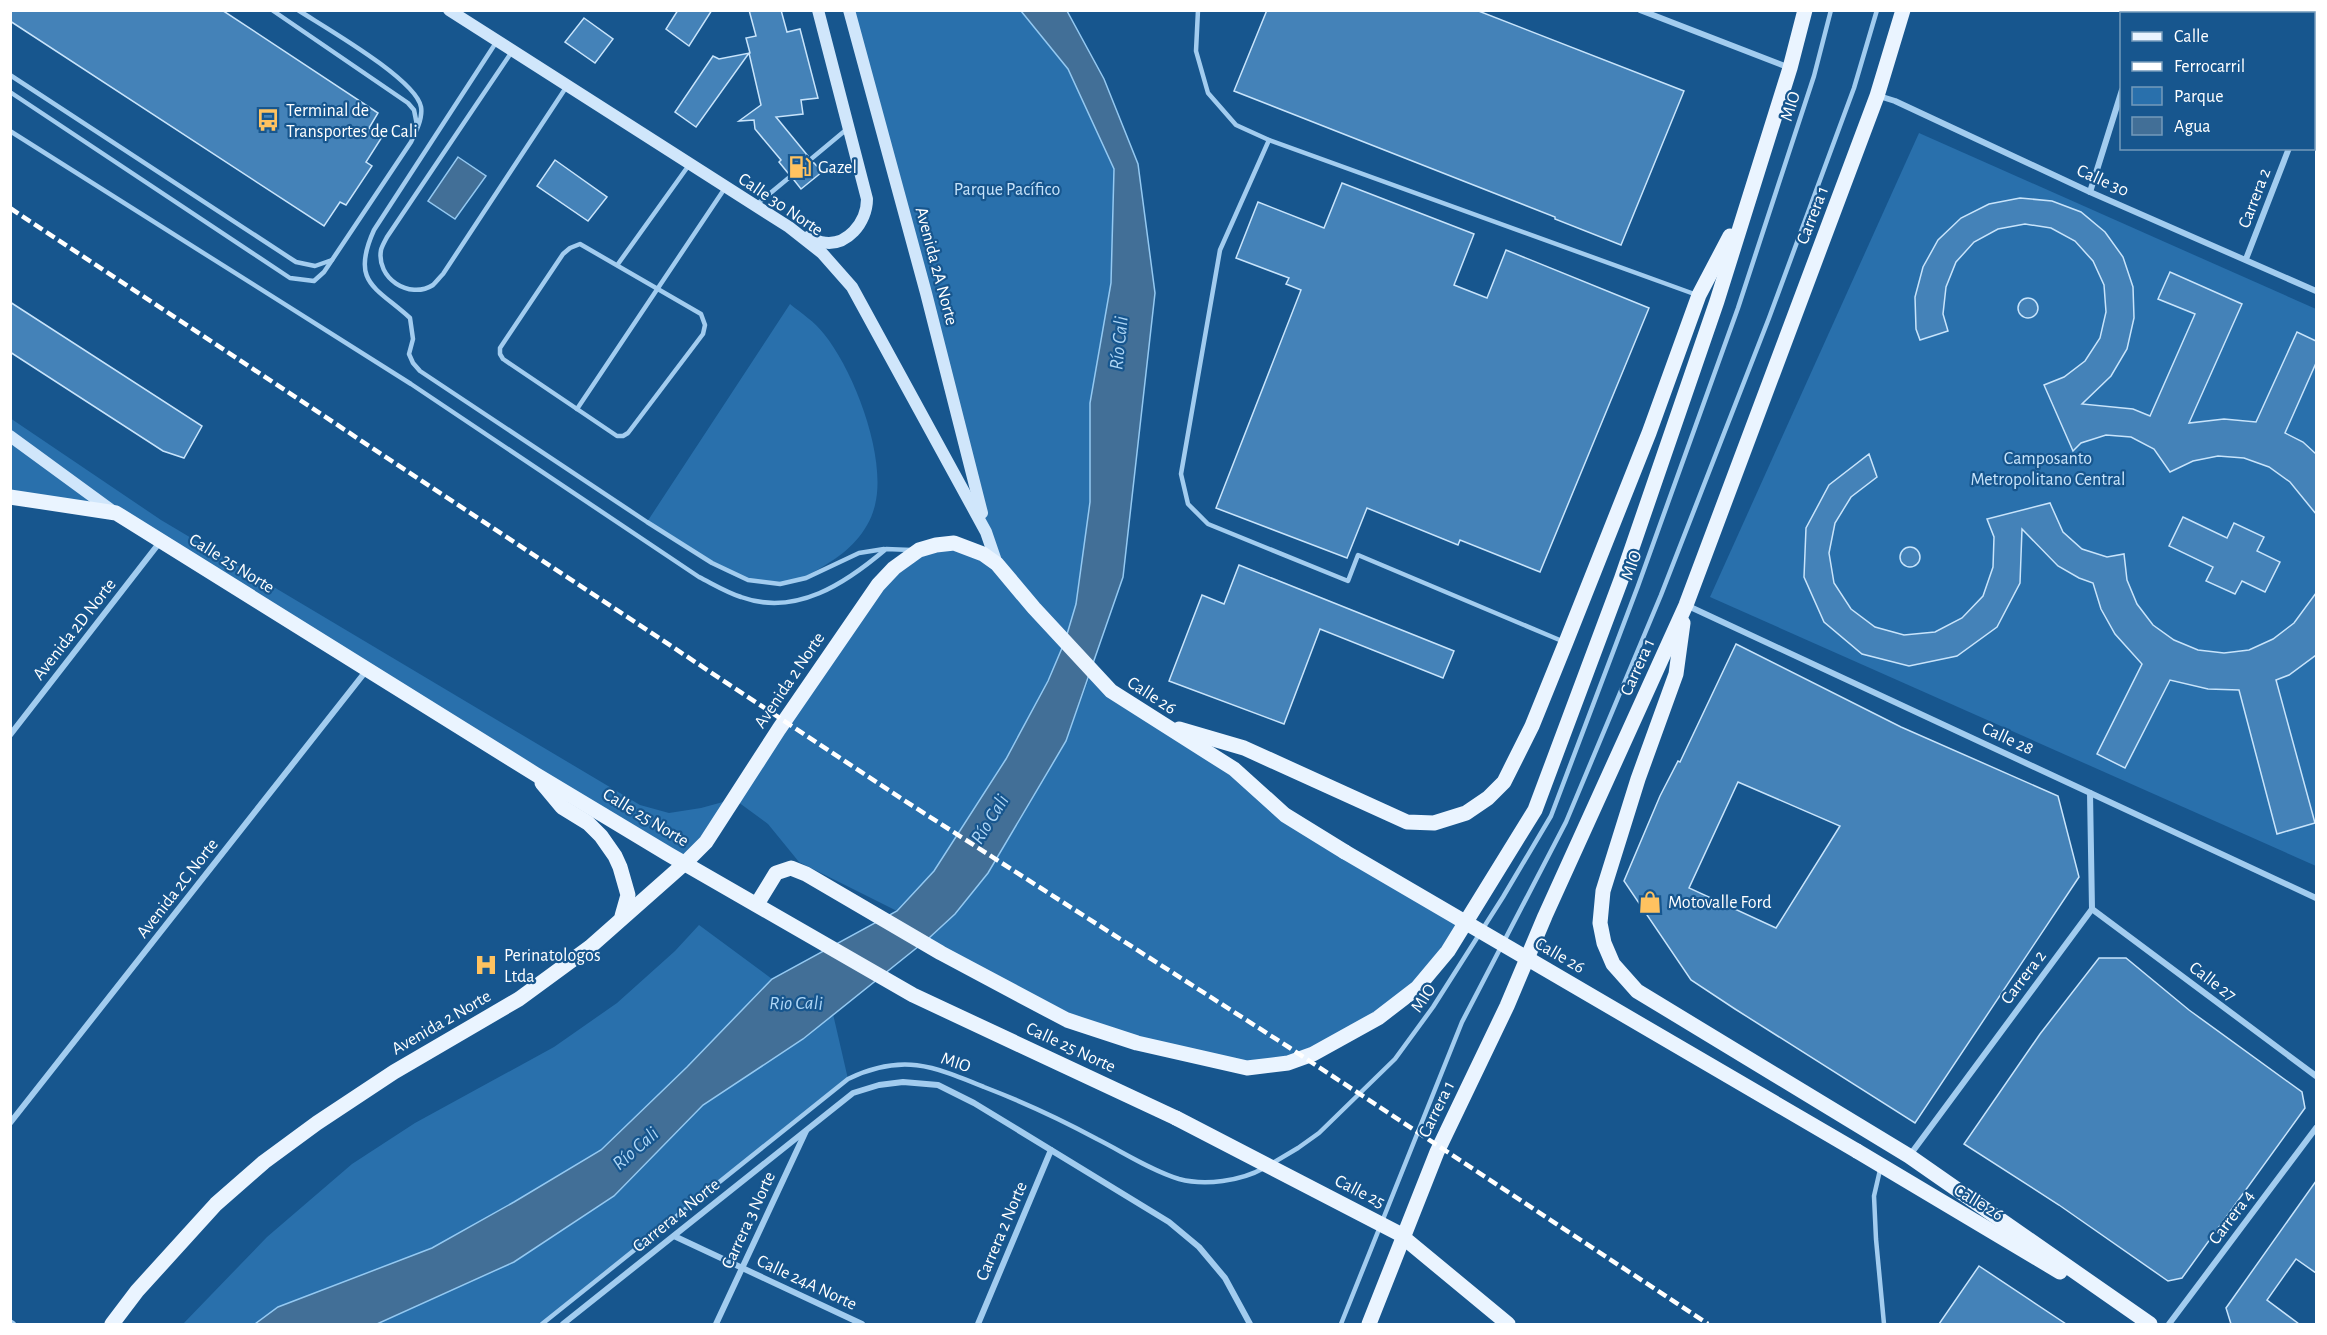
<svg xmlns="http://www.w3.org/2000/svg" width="2327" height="1335" font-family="'Alegreya Sans',sans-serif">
	<rect width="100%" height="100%" fill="#17568e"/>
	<g fill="#2970ac">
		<polygon points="849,11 1021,11 1068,69 1114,169 1111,283 1090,403 1090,502 1076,604 1065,641 1048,681 1006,759 934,871 897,911 799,862 768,824 734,799 685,863 116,513 11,497 10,418 161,520 640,805 669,813 701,808 734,799 878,585 936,545 996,563"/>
		<polygon points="1919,133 2316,309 2316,866 1710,597"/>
		<path d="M 790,304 C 801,313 815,322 824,334 C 854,371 887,457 875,505 C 869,531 849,551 827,564 C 801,581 781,587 750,581 C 721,575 673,539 647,522 Z"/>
		<polygon points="1091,673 1285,815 1462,923 1417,988 1313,1054 1247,1068 1067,1020 929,938 955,914 988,873 1066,741"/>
		<polygon points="699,925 772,979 687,1067 601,1150 514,1202 432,1248 279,1307 255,1324 183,1324 267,1237 352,1164 415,1123 554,1047 617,1003 675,951"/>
		<polygon points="833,1014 848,1079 542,1324 377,1324 514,1262 614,1196 703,1105 803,1039"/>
	</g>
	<g fill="#426f97" stroke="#94c9f2" stroke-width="1.5">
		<polygon points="1021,11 1067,11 1104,79 1138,164 1155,293 1123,577 1066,741 988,873 955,914 929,938 803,1039 703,1105 614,1196 514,1262 377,1324 255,1324 278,1307 432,1248 514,1202 601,1150 687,1067 772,979 897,911 934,871 1006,759 1048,681 1065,641 1076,604 1090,502 1090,403 1111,283 1114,169 1068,69"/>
		<polygon points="458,157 486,176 455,219 428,201"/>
	</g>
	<g fill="#4482b8" stroke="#c8e4fb" stroke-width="1.5" fill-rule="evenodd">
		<polygon points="10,10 222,10 378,113 369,128 382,137 366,162 372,166 346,205 340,202 324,226 10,21"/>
		<polygon points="678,10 712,10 689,46 666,29"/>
		<polygon points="749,10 781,10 787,32 800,29 818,98 801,100 803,114 776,117 808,156 808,162 814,163 822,172 801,189 794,180 795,174 788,173 779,162 781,160 755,129 754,120 739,121 761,105 749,53 696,127 675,112 713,56 719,59 750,53 746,38 756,36"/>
		<polygon points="1267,10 1476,10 1684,91 1621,245 1555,219 1555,217 1234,91"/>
		<polygon points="584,18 613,39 595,63 565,42"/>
		<polygon points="555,160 607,197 588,221 537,186"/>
		<polygon points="1342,183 1474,234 1454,285 1487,298 1506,250 1649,308 1540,572 1460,540 1458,545 1367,508 1347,558 1216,508 1301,290 1286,284 1289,278 1236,258 1258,202 1324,228"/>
		<polygon points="2020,198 2052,201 2081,212 2105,232 2123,257 2133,287 2134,318 2127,349 2111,376 2082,404 2133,409 2150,416 2195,314 2158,299 2170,272 2242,304 2189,423 2224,419 2256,422 2297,332 2316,341 2316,363 2285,433 2303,442 2316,454 2316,514 2290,482 2269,467 2244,458 2218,456 2193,461 2170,472 2154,449 2131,437 2106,435 2081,443 2073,451 2044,385 2064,377 2085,361 2100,338 2106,312 2104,285 2093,261 2075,241 2051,228 2025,224 1998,229 1974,242 1956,262 1946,287 1943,314 1948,331 1920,340 1916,329 1915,297 1923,267 1938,240 1961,218 1989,204"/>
		<circle cx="2028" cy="308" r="10"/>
		<polygon points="10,302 202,426 184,458 163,451 10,352"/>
		<polygon points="1869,454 1877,477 1851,497 1835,523 1829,553 1834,583 1851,609 1875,627 1904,635 1935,632 1962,618 1983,596 1993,567 1994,537 1987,519 2050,503 2063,532 2082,549 2107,557 2124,554 2127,580 2137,604 2153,625 2174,640 2198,650 2224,653 2249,650 2273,639 2294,623 2316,593 2316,655 2289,675 2276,680 2315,823 2277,834 2239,690 2208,689 2170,680 2125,768 2097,754 2142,664 2115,634 2101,609 2093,583 2079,578 2058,566 2022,529 2020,583 1997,627 1957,656 1909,666 1862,654 1824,622 1804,577 1806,528 1829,485"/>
		<polygon points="2183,517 2227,538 2234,523 2264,537 2257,551 2280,562 2265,592 2242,581 2235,594 2206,581 2213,567 2169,546"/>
		<circle cx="1910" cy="557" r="10"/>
		<polygon points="1239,565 1454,651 1443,678 1320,629 1284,724 1169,681 1202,595 1224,604"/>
		<path d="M 1736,644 L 1901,727 L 2058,796 L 2079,877 L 1915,1123 L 1735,1009 L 1691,980 L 1624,881 L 1660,796 L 1678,761 L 1680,762 ZM 1738,782 L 1840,826 L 1776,928 L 1689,888 Z"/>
		<polygon points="2099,958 2126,958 2189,1010 2302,1092 2305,1108 2182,1278 2168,1281 2059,1205 1964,1144 2040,1034"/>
		<polygon points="2316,1181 2316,1273 2296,1259 2267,1300 2299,1324 2231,1324 2226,1308"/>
		<polygon points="1979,1266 2066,1324 1939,1324"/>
	</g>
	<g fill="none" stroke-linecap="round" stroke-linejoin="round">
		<g stroke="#a2ccef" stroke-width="4.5">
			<polyline points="272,10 408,103 414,110 417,125"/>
			<polyline points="1198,10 1196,51 1208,93 1236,125 1269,140 1697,295"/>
			<path d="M 497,41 L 374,230 C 350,283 376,287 410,318 L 413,339 L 409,354 L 413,363 L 420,371 L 647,522 L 712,563 L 748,580 L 780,584 L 806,578 L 859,553 L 884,549"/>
			<path d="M 511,53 L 387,237 C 385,241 382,246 381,250 C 376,278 409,300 433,285 C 436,282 440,277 443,274 L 567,86"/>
			<polyline points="10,75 296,262 315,266 332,260"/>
			<path d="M 10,92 L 290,278 L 314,281 L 324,272 L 411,142 C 416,132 423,118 421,107 C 416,79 324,27 298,10"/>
			<path d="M 10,131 L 411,384 L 699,577 C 713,584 726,592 741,597 C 796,617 846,583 886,549 L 911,550"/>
			<polyline points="1269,140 1220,250 1181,474 1188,504 1208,524 1348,581 1358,555 1562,641"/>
			<polyline points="811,159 847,129"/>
			<polyline points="756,205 791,176"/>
			<polygon points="580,244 701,314 705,325 703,334 628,433 623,436 617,436 503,359 500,354 500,348 563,254 570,248"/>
			<polyline points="618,264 689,165"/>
			<polyline points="577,409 725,188"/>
			<polyline points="1271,1164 1298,1148 1319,1133 1395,1059 1433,1007 1503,897 1551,816 1638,586 1738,308 1814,76 1831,10"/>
			<polyline points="1880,1170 1874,1196 1876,1239 1884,1324"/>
			<path d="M 542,1324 L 848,1079 C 902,1053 933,1066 984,1087 C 1023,1102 1060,1119 1097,1139 C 1123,1152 1150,1170 1179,1179 C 1205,1186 1241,1181 1264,1168"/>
			<polyline points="1341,1324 1462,1022 1566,822 1661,595 1769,318 1854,88 1877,10"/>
		</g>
		<g stroke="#a2ccef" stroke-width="6">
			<polyline points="1640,10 1790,68"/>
			<polyline points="2145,14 2146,10"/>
			<polyline points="2314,87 2316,79"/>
			<polyline points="1879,96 1895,101 2090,192 2316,291"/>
			<polyline points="2090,192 2122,90"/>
			<polyline points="2246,259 2289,148"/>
			<polyline points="1686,605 2316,898"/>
			<polyline points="10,735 160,542"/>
			<polyline points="2092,909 2316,1076"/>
			<polyline points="10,1123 366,671"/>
			<polyline points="1910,1155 2092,909 2090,793"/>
			<polyline points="674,1236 862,1324"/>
			<polyline points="10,1322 13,1324"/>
			<polyline points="563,1324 853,1093 879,1085 903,1082 938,1085 974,1103 1169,1222 1199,1247 1225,1278 1250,1324"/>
			<polyline points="716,1324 806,1131"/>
			<polyline points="978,1324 1051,1150"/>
			<polyline points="2169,1324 2316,1128"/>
		</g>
		<g stroke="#d0e6fb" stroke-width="12">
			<polyline points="449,10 789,227 822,253 852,287 986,532 997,564"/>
			<polyline points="849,10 926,293 982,513"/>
			<path d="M 808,237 C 812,239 817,241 821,242 C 847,248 867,222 867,199 L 818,10"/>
			<polyline points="10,436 114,512"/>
		</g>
		<g stroke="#eaf4ff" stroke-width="15">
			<polyline points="10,497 116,513 535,774 668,854 913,995 1176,1118"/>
			<polyline points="1683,623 1676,674 1638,779 1603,891 1600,923 1604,943 1613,964 1637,991 1909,1156 2150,1324"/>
			<polyline points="1179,729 1244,748 1407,822 1434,823 1466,813 1488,798 1504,782 1532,726 1566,642 1649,433 1699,295 1730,236"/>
			<polyline points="542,783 562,807 588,823 601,836 615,856 620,867 628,895 622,916"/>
			<polyline points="757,904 776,873 791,868 806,874 941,953 1067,1020 1137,1043 1247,1068 1288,1063 1313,1054 1378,1018 1417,988 1448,951 1535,810 1621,580 1717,301 1790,68 1805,10"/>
			<polyline points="1857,1151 2060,1272"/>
			<polyline points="112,1324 137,1291 216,1204 264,1162 317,1123 394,1072 519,999 590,947 685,863 706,842 779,729 878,585 894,568 919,550 936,545 954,543 983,554 997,564 1034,608 1111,691 1234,769 1285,815 1345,852"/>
			<polyline points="1369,1324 1437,1152 1507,1006 1545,916 1686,605 1877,96 1903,10"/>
		</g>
		<polyline stroke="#fff" stroke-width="4.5" stroke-dasharray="10 4.5" stroke-linecap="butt" points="10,208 902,799 1290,1048 1708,1324"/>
		<g stroke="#eaf4ff" stroke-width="15">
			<polyline points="1345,852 1857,1151"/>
			<polyline points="1176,1118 1398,1233 1508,1324"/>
		</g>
	</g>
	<defs>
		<g id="bus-bare" transform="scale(1.8)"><path d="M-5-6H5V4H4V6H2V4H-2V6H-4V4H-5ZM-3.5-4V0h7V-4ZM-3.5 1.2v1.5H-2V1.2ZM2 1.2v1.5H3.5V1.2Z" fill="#ffc260" stroke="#17568e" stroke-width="2.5" paint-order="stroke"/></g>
		<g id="fuel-bare" transform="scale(1.8)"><path d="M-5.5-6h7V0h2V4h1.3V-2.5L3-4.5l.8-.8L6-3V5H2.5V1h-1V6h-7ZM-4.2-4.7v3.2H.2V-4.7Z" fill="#ffc260" stroke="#17568e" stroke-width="2.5" paint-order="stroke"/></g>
		<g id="shop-bare" transform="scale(1.8)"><path d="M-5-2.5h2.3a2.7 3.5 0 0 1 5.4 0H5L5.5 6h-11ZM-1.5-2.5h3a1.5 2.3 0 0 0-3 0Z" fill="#ffc260" stroke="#17568e" stroke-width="2.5" paint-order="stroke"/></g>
		<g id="hospital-bare" transform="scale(1.8)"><path d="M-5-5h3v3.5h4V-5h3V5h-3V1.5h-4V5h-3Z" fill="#ffc260" stroke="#17568e" stroke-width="2.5" paint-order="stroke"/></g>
	</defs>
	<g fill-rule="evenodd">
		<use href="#bus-bare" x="268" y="120"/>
		<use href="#fuel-bare" x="800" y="167"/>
		<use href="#shop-bare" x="1650" y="902"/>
		<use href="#hospital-bare" x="486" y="965"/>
	</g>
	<g text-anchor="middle" stroke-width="4.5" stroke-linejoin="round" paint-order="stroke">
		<g font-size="18" fill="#fff" stroke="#17568e">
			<text transform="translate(1790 106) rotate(-72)" y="6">MIO</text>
			<text transform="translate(2103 180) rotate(24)" y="6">Calle 30</text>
			<text transform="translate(2254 198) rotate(-69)" y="6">Carrera 2</text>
			<text transform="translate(781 204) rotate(34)" y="6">Calle 30 Norte</text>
			<text transform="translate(1812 215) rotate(-69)" y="6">Carrera 1</text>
			<text transform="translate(937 266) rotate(75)" y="6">Avenida 2A Norte</text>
			<text transform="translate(232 563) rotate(32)" y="6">Calle 25 Norte</text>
			<text transform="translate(1631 565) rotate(-70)" y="6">MIO</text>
			<text transform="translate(74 629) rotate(-52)" y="6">Avenida 2D Norte</text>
			<text transform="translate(1637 667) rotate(-66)" y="6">Carrera 1</text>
			<text transform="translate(789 680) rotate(-56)" y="6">Avenida 2 Norte</text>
			<text transform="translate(1152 695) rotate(33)" y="6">Calle 26</text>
			<text transform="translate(2008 738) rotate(25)" y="6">Calle 28</text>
			<text transform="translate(646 817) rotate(31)" y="6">Calle 25 Norte</text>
			<text transform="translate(177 888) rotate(-52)" y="6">Avenida 2C Norte</text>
			<text transform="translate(1560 955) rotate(30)" y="6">Calle 26</text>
			<text transform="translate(2023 977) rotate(-53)" y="6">Carrera 2</text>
			<text transform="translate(2213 981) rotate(37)" y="6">Calle 27</text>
			<text transform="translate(1423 998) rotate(-56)" y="6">MIO</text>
			<text transform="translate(441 1022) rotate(-30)" y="6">Avenida 2 Norte</text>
			<text transform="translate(1071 1047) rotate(25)" y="6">Calle 25 Norte</text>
			<text transform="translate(956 1062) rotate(19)" y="6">MIO</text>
			<text transform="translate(1436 1109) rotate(-64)" y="6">Carrera 1</text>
			<text transform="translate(1360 1191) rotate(27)" y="6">Calle 25</text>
			<text transform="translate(1979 1202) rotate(31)" y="6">Calle 26</text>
			<text transform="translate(676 1215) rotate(-39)" y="6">Carrera 4 Norte</text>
			<text transform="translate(2231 1217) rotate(-53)" y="6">Carrera 4</text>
			<text transform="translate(748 1220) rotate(-65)" y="6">Carrera 3 Norte</text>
			<text transform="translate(1001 1231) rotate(-67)" y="6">Carrera 2 Norte</text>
			<text transform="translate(807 1282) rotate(25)" y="6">Calle 24A Norte</text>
		</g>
		<g font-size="18" fill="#fff" stroke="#17568e" text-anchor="start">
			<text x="286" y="116">Terminal de<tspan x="286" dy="21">Transportes de Cali</tspan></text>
			<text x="818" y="173">Gazel</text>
			<text x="1668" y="908">Motovalle Ford</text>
			<text x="504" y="961">Perinatologos<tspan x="504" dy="21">Ltda</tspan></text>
		</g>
		<g font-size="18" fill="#c8e4fb" stroke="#17568e">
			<text x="1007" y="195">Parque Pacífico</text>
			<text x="2048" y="464">Camposanto<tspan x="2048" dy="21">Metropolitano Central</tspan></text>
		</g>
		<g font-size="20" font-style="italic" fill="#aed6f6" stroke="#17568e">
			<text transform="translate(1118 343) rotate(-84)" y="7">Río Cali</text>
			<text transform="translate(989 819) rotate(-58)" y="7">Río Cali</text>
			<text x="796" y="1009">Rio Cali</text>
			<text transform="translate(635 1148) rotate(-41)" y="7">Río Cali</text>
		</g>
	</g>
	<rect width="2327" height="1335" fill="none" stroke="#ffffff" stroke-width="24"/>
	<rect x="2120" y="12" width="195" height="138" fill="#17568e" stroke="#749abb" stroke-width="1.5"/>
	<rect x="2132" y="32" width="30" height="9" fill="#eaf4ff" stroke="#749abb" stroke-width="1.5"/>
	<text x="2174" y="42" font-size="18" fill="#ffffff">Calle</text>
	<rect x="2132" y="62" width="30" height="9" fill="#ffffff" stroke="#749abb" stroke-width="1.5"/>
	<text x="2174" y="72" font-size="18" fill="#ffffff">Ferrocarril</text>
	<rect x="2132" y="87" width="30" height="18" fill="#2970ac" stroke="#749abb" stroke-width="1.5"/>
	<text x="2174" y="102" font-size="18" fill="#ffffff">Parque</text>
	<rect x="2132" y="117" width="30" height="18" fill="#426f97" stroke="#749abb" stroke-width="1.5"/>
	<text x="2174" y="132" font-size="18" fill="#ffffff">Agua</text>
</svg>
